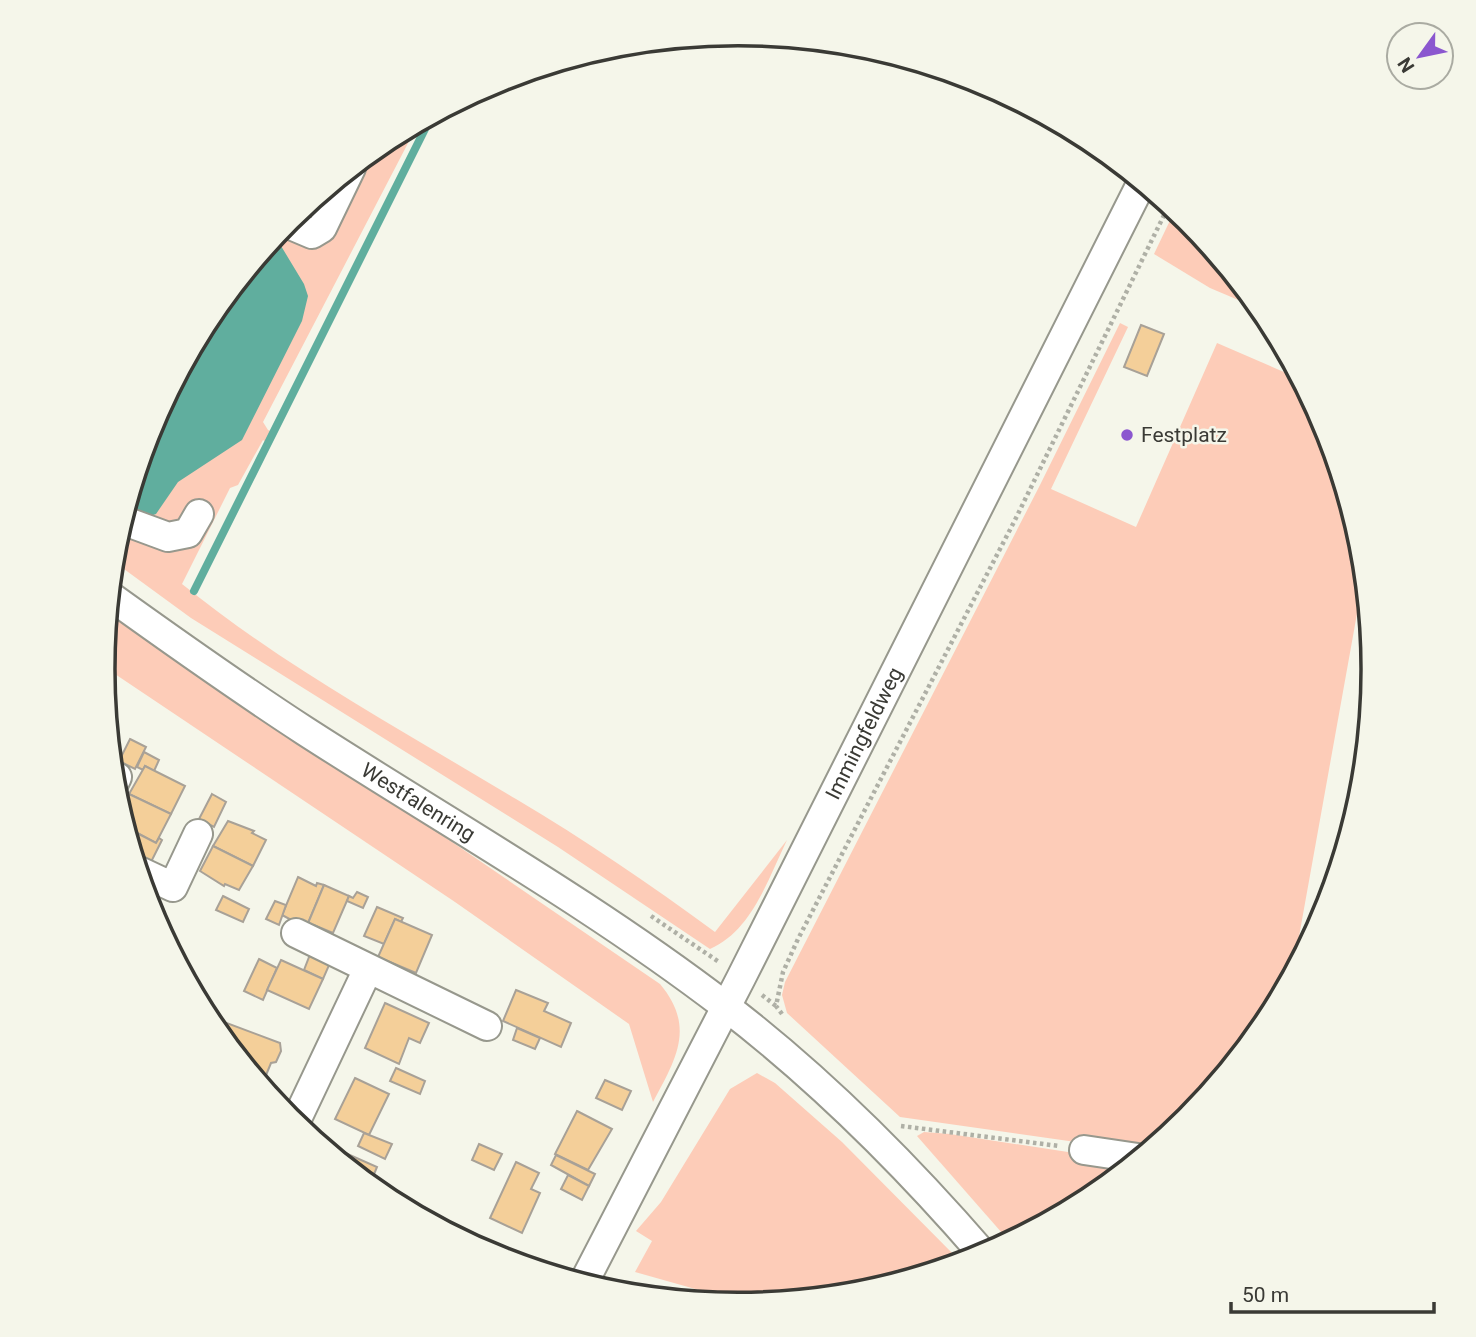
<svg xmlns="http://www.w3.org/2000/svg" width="1476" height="1337" font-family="Roboto,sans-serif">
	<rect width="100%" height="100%" fill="#f5f6ea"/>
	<g fill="#fdccb8">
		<path d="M 419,122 L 263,422 L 268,430 L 276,433 L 270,445 L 263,440 L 238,485 L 230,488 L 182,584 C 286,668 403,731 516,799 C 585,840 650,884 715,932 L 787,840 C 768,879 752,931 710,949 L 558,847 L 191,618 L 113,561 L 115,544 L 151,425 L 210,315 L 289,219 L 385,140 Z"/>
		<polygon points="1175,210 1187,220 1262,310 1210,288 1154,254"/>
		<path d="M 1120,323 L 1128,327 L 1051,489 L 1136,527 L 1217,343 L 1300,379 L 1325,426 L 1361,545 L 1366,597 L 1360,597 L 1293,970 C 1256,1040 1207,1101 1146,1152 L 900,1117 L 787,1013 L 782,995 L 785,982 L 1040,485 Z"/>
		<path d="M 108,611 L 181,664 L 408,812 L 660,984 C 696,1027 676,1059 653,1102 L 629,1024 L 455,902 L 103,666 Z"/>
		<polygon points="757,1073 775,1083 842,1142 961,1262 908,1278 897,1269 895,1282 862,1292 745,1303 635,1272 652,1241 636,1231 661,1202 730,1089"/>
		<polygon points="924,1132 950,1134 1133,1162 1091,1197 1009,1241 917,1136"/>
	</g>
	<polygon fill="#60ae9e" points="275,236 304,284 308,296 302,321 242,440 178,482 156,514 142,519 125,511 151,425 210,315"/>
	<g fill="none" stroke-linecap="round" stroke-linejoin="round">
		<polyline stroke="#60ae9e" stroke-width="8" points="194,591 432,115"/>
	</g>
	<g fill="#f4cf99" stroke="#a8a197" stroke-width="2">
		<polygon points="1141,325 1164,334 1147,376 1124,367"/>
		<polygon points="130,739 146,747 135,769 119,761"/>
		<polygon points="144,752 159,760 154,771 145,766 143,770 137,767"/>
		<polygon points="145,766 185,786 171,814 129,794"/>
		<polygon points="129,794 171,814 156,843 126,827 121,813"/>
		<polygon points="212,794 226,802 214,827 199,819"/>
		<polygon points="228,821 254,831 252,833 266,840 253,866 213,846"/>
		<polygon points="129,829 156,843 159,838 162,840 149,866 135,859 127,833"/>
		<polygon points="213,846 253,866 239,890 225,884 224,886 200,871"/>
		<polygon points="298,877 316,886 317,883 324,885 306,928 282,915"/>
		<polygon points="324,885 349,896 333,933 314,925 312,930 306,928"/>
		<polygon points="357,892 368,897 363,908 347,901 349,896 353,898"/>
		<polygon points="223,896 249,909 243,922 216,910"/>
		<polygon points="275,901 286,905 279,925 266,919"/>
		<polygon points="377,907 403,918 401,922 395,919 384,944 364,936"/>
		<polygon points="395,919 432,935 416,973 378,957"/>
		<polygon points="311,952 330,963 323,979 304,970"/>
		<polygon points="259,959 277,968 263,1000 244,991"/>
		<polygon points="281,960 323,979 309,1009 267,990"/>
		<polygon points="516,990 548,1003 544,1011 571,1023 561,1047 503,1021"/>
		<polygon points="385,1003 429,1023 420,1043 409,1038 399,1064 365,1048"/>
		<polygon points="208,1016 280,1043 281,1051 276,1062 271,1063 262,1085"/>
		<polygon points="517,1028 540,1038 535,1049 513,1040"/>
		<polygon points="396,1068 425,1081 420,1094 390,1081"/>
		<polygon points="355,1078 389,1094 369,1135 335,1119"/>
		<polygon points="605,1080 631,1091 622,1110 596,1098"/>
		<polygon points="577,1111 612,1129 588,1170 555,1154"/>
		<polygon points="364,1133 392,1144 385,1159 358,1146"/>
		<polygon points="325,1144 377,1167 370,1184 324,1146"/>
		<polygon points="479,1144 502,1154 494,1170 472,1160"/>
		<polygon points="556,1155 595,1174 589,1186 551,1165"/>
		<polygon points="516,1162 539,1173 531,1189 540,1193 522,1233 490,1218"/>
		<polygon points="568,1175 589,1186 582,1200 561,1189"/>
	</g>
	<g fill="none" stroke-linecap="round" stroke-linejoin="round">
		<g stroke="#97988d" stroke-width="32">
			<g id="minor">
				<polyline points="286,223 312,234 322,228 351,168"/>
				<polyline points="122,520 168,537 188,533 199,514"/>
				<path id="s1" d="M 110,596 C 174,642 239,688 305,731 C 446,822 592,904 725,1006 C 819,1078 906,1165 983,1254"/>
				<polyline points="114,783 117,777"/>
				<polyline points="139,871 173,887 198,834"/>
				<polyline points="296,933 487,1026"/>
				<polyline points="295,1123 368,969"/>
				<polyline points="1084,1150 1138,1158"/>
				<path id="s2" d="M 584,1282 L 741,978 L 1142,182"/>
			</g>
		</g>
		<g stroke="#afb0a6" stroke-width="4.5" stroke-dasharray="3.5 3.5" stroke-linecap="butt">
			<polyline points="651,916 719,962"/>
			<polyline points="762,995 776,1006"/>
			<polyline points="782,1014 776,1006 783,972 798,939 1015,520 1169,205"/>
			<polyline points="901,1126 1059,1146"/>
		</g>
		<use href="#minor" stroke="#fff" stroke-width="28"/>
	</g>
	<circle fill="#8b57cf" stroke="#f5f6ea" stroke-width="2.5" cx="1127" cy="435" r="7"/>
	<g text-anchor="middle" stroke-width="5" stroke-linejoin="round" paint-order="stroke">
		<g font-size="21" fill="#3a3a35" stroke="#f5f6ea" text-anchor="start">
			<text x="1141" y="442">Festplatz</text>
		</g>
		<g font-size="21" fill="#3a3a35" stroke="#f5f6ea">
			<text dy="7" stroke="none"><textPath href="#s2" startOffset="616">Immingfeldweg</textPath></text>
			<text dy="7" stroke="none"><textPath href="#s1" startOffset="371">Westfalenring</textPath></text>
		</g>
	</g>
	<path d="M0 0H1476V1337H0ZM115 669a623 623 0 1 1 1246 0a623 623 0 1 1-1246 0Z" fill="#f5f6ea" fill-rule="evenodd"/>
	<path fill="none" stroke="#3a3a35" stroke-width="3.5" d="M115 669a623 623 0 1 1 1246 0a623 623 0 1 1-1246 0Z"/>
	<g transform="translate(1420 56) rotate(237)"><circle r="33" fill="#f5f6ea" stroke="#aaaba2" stroke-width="2"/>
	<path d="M0-5L12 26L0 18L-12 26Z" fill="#8b57cf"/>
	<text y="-10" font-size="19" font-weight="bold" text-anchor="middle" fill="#3a3a35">N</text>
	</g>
	<path d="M1231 1302v10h203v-10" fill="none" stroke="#3a3a35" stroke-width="3.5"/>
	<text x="1242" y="1302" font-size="21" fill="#3a3a35" stroke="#f5f6ea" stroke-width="5" paint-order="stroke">50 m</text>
</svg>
